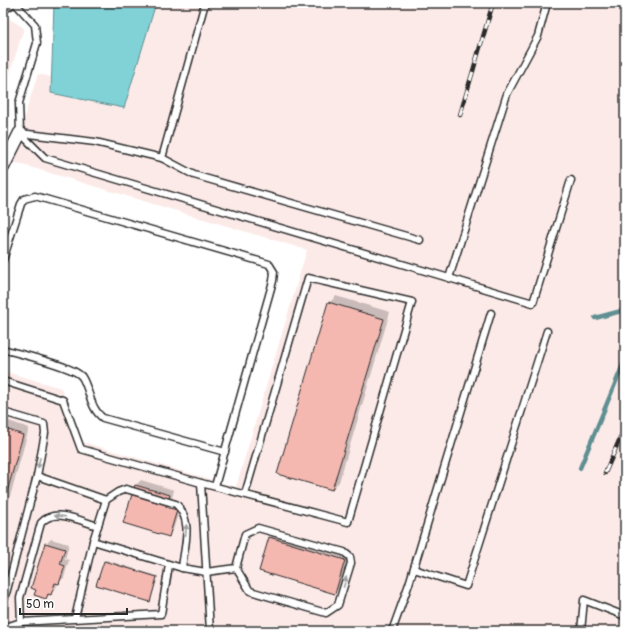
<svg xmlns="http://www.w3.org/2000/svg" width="628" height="634" font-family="Pangolin,sans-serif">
	<rect width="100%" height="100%" fill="#fff"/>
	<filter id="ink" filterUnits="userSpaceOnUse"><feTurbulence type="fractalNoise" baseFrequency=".025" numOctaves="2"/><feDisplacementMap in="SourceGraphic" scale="8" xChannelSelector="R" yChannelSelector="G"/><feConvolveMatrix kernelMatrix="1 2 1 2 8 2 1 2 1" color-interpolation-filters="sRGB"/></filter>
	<g filter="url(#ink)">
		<g fill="#fceae8">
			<polygon points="145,3 625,3 625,631 354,631 345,628 325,631 3,631 3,371 61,388 83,442 236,487 307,250 10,161 38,74 115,91"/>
			<polygon points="3,15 24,28 3,95"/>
		</g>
		<polygon fill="#81d2d7" stroke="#5f8f92" points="54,3 156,3 124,108 51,93"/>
		<g fill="#0003">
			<polygon points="336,296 390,312 339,482 332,489 329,303"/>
			<polygon points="3,419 29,428 3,522"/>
			<polygon points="141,480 174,490 171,502 181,505 173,530 168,535 125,522 136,485"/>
			<polygon points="277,531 351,553 342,586 335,592 270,538"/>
			<polygon points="51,539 69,544 65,559 69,560 64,578 58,582 56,588 46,598 46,544"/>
			<polygon points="106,560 158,576 151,599 150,600 105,561"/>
		</g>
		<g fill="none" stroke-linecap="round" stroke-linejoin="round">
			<g stroke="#5f8f92" stroke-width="4.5">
				<polyline points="595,318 625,310"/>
				<polyline points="580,468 625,360"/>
			</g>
		</g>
		<g fill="#f4b8b1" stroke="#2b2b2b">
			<polygon points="328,302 384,319 332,490 277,474"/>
			<polygon points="3,428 23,435 3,506"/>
			<polygon points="135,485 170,495 166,507 177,510 169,537 123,523"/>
			<polygon points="269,537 345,560 335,594 259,571"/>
			<polygon points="45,543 65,549 60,564 65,566 59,584 55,583 51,595 48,594 46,599 34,595 36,590 31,588"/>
			<polygon points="104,561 157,577 150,602 96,585"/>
		</g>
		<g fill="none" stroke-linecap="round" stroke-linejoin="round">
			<g stroke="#2b2b2b" stroke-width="9">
				<g id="service">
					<polyline points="15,3 35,25 37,43 19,103 20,133 45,158 449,278 507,94 538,36 547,3"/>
					<polyline points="3,10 15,3"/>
					<polyline points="20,133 95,142 162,158 205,3"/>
					<polyline points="162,158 194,175 420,240"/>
					<polyline points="3,260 21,204 24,199 35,196 269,264 274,272 273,281 215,486"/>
					<polyline points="449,278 533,303 571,180"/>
					<path d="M 3,349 C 18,354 74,366 82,377 C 90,390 90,409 103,418 L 225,452"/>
					<polyline points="3,381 63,400 81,449 201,483 210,631"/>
					<polyline points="3,412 44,424 45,433 37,476 3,605"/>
					<polyline points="37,476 106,500"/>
					<polyline points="201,483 348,522 412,302 308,278 245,494"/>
					<polyline points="93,541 182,568 206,572 236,568 250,591 326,613 338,605 351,563 350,557 344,552 258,528 245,534 236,568"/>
					<polyline points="414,569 466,586 547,331"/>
					<path d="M 75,618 L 93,541 L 106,500 L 118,492 L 126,489 L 176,504 C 194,521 184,547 182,568"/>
					<path d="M 21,622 L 20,598 L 41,523 C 55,507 80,521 98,526"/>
					<polyline points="3,628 21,622 161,614 169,565"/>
					<polyline points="392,631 409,584 491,313"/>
					<polyline points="581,631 584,600 625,616"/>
				</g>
			</g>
			<g stroke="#2b2b2b" stroke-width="15">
				<polyline id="minor" points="3,167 20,133"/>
			</g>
			<use href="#service" stroke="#fff" stroke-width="6"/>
			<use href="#minor" stroke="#fff" stroke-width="12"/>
			<g stroke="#2b2b2b" stroke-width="4.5">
				<g id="rail">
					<polyline points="460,115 493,3"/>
					<polyline points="605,473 625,427"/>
				</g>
			</g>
			<use href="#rail" stroke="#fff" stroke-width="3" stroke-dasharray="9" stroke-linecap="butt"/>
		</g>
		<defs><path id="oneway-solid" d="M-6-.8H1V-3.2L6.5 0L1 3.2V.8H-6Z"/></defs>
		<g fill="#a0a0a0">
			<use href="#oneway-solid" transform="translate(39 463) rotate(101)"/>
			<use href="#oneway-solid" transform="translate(60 516) rotate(-172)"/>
			<use href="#oneway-solid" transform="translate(186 530) rotate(-86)"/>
			<use href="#oneway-solid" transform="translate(345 582) rotate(-74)"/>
		</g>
	</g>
	<rect width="628" height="634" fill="none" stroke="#fff" stroke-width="16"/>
	<rect x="8" y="8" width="612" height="618" fill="none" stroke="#2b2b2b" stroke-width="1.5" filter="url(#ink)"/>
	<path d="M20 608v6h107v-6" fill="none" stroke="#2b2b2b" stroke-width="2"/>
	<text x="26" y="608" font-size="12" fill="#2b2b2b" stroke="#ffffff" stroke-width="3" paint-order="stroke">50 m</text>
</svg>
